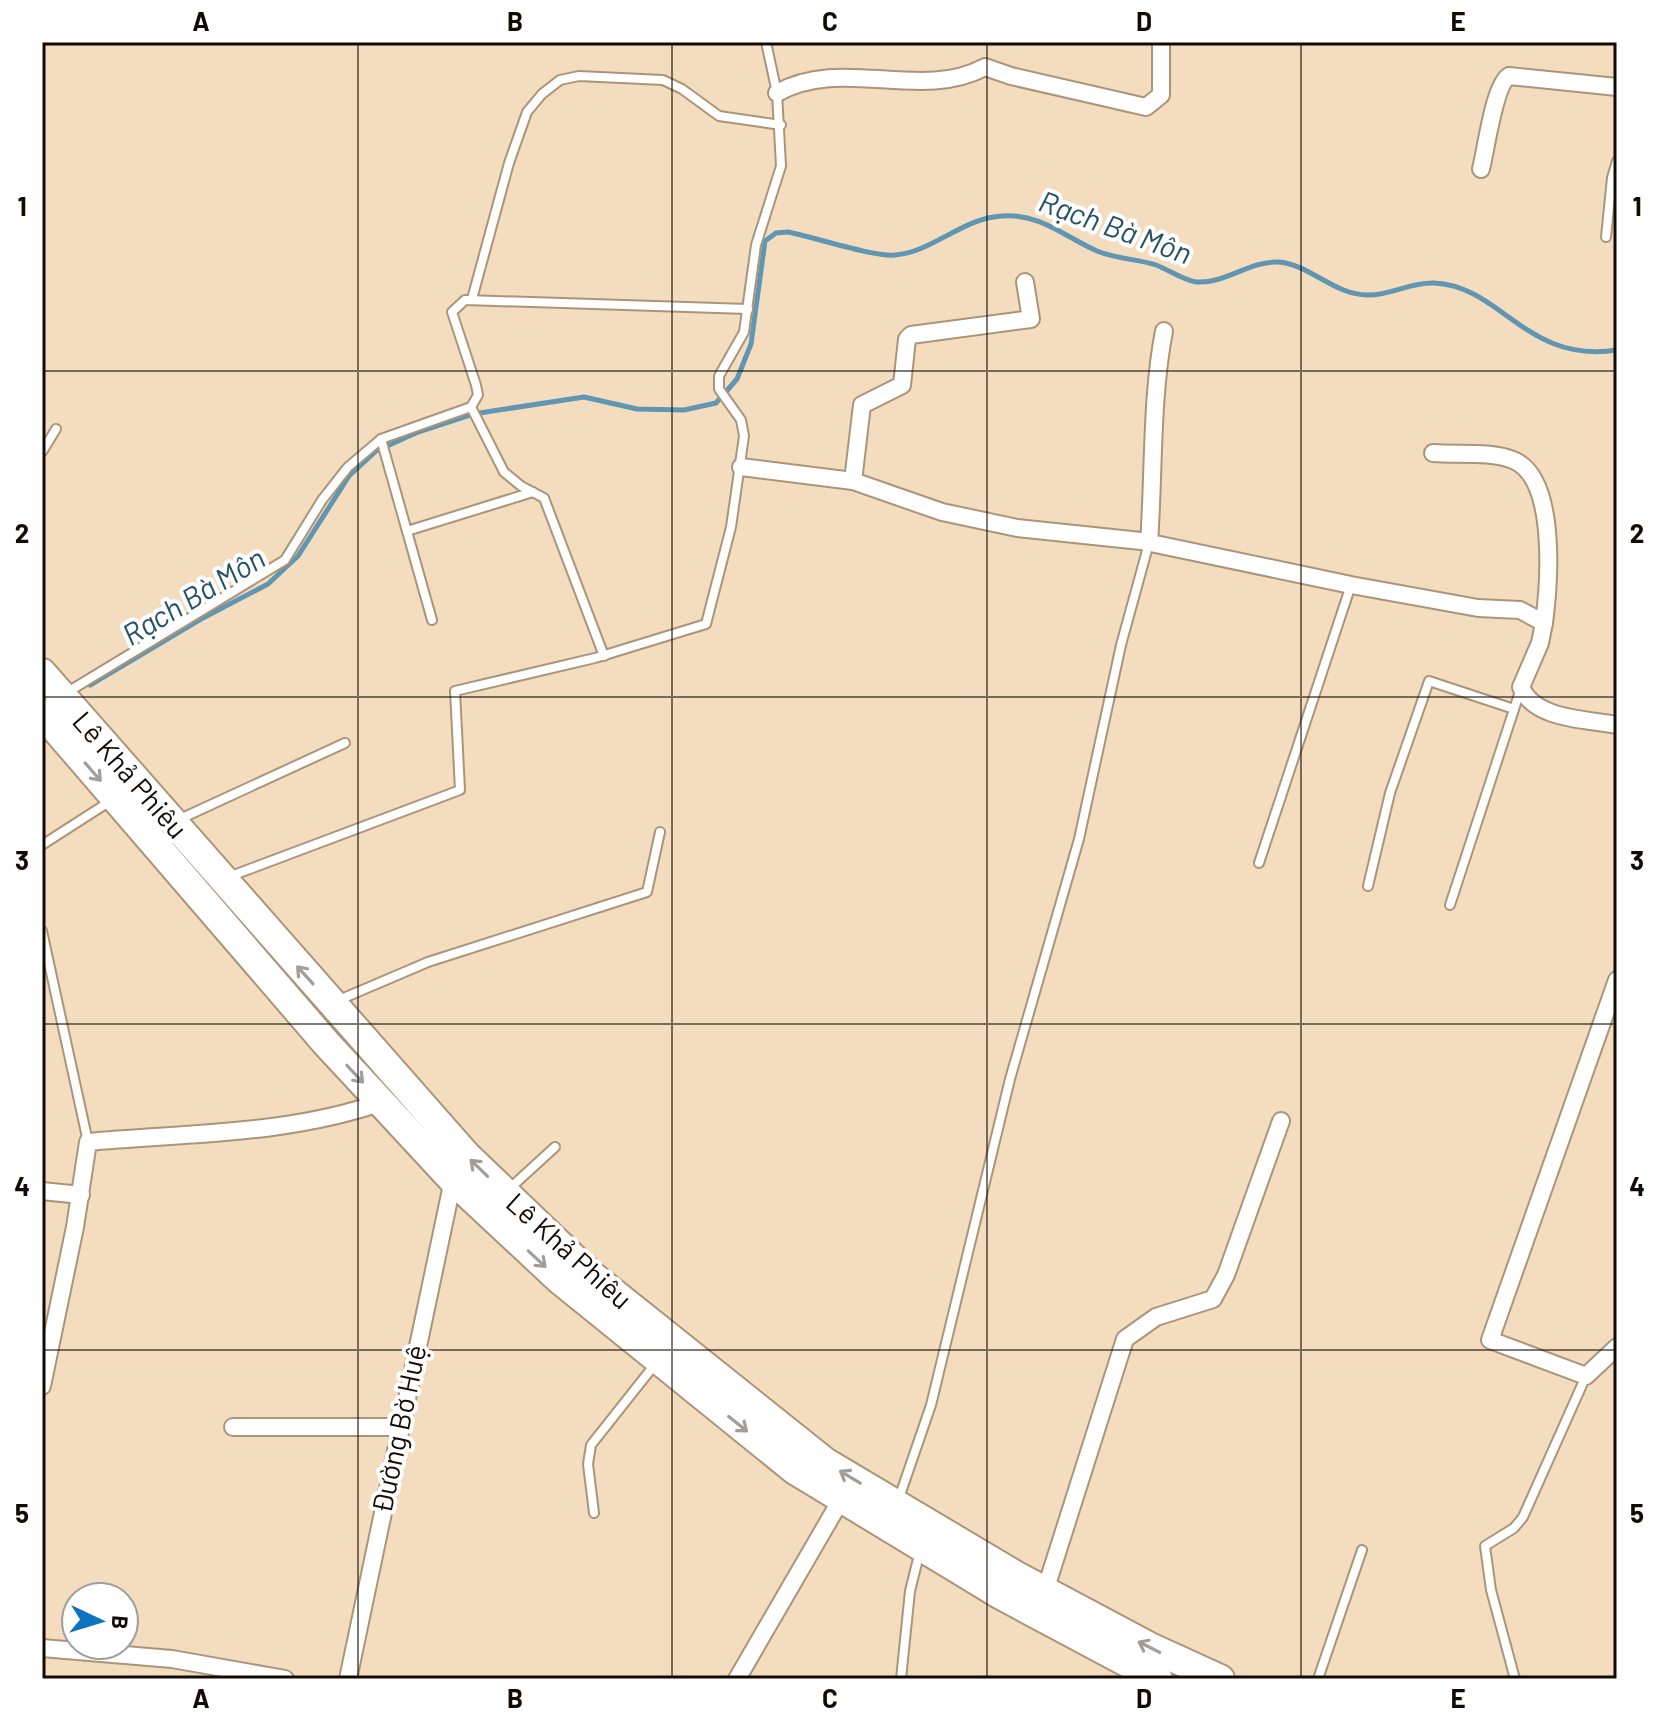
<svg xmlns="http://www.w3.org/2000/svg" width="1659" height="1721" font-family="Barlow,sans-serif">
	<rect width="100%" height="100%" fill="#f4ddbe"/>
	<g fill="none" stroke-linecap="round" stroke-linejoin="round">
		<path stroke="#6096b1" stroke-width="5" d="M 90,685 L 201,619 L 268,584 L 298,556 L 349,476 L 376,451 L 418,432 L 473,414 L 584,397 L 637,409 L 684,410 L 716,403 L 737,379 L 751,344 L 765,241 L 776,233 L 788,232 C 814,237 873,257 895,255 C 933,252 962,218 1002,216 C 1040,213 1065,237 1097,251 C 1116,259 1138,259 1156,265 C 1169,270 1183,280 1196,282 C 1225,284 1249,261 1278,262 C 1310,264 1335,296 1369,295 C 1391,295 1411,282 1434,283 C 1502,286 1526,364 1617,350"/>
		<g stroke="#ab9579" stroke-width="12">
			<g id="lane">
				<polyline points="1606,237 1612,178 1617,161"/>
				<polyline points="472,299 509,163 527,112 542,94 560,80 579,76 663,80 682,89 719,116 781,125"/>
				<polyline points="471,407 504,472 521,486 544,498 604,656"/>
				<polyline points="381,439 432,620"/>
				<polyline points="42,452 56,429"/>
				<polyline points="407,531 533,492"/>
				<polyline points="66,693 285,560 322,500 348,467 381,439 471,407 478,395 476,385 452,312 465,300 748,309"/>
				<polyline points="180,819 345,743"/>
				<polyline points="42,845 112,800"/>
				<polyline points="1259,863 1351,585"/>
				<polyline points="231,876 460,790 455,691 595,658 706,624 731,527 744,436 741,420 719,389 719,376 744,332 756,245 781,166 777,93 766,42"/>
				<polyline points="1368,886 1390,793 1429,681 1514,709"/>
				<polyline points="1450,905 1521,688"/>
				<polyline points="42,931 88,1142"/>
				<polyline points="339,1000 428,962 647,892 660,832"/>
				<polyline points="508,1190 555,1147"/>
				<polyline points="898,1501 931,1405 1010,1079 1079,839 1121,645 1149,543"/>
				<polyline points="594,1513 588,1464 591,1445 656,1363"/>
				<polyline points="901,1679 910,1591 920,1551"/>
				<polyline points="1318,1679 1362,1550"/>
				<polyline points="1515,1679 1491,1590 1485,1546 1514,1528 1523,1517 1586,1376"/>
			</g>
		</g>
		<g stroke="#ab9579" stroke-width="20">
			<g id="street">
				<path d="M 777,93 C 842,56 920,102 985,67 L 1011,76 L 1146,107 L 1161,95 L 1161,42"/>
				<path d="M 1481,169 C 1486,150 1494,85 1509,76 L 1617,87"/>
				<path d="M 1433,453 C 1459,455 1490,451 1513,460 C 1558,478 1549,585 1544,623"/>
				<path d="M 741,467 L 853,481 L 942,512 L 1017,528 L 1141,541 L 1351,585 L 1478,608 L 1520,610 L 1544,623 L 1540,643 L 1521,687 C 1534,720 1587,719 1617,725"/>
				<polyline points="853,481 862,405 902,385 907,339 911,335 1031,319 1025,282"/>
				<path d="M 1149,543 C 1154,473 1151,398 1164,331"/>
				<polyline points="1617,980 1490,1340 1586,1376 1617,1347"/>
				<polyline points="42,1191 81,1195"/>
				<path d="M 42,1386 L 75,1227 L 88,1142 C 186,1133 288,1135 382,1102"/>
				<polyline points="233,1427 398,1427"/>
				<polyline points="1045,1591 1125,1339 1156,1317 1213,1299 1226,1275 1281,1121"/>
				<polyline points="42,1648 172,1659 285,1679"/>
				<polyline points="348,1679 453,1180"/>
				<polyline points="737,1679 842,1498"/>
			</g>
		</g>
		<g stroke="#ab9579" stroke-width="32">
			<g id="highway">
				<polyline points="42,673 466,1155 591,1275 825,1462 1015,1575 1152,1648 1220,1679"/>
				<polyline points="42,713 326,1043 453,1180 559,1279 795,1470 1001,1595 1158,1679"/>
			</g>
		</g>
		<use href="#lane" stroke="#fff" stroke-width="8"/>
		<use href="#street" stroke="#fff" stroke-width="16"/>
		<use href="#highway" stroke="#fff" stroke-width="28"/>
	</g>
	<defs><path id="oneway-shaft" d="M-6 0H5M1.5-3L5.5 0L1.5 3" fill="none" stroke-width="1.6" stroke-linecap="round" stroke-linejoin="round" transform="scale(2)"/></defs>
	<g stroke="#a09d9a">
		<use href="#oneway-shaft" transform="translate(93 772) rotate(49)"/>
		<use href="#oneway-shaft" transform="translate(305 975) rotate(-132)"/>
		<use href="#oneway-shaft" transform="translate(355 1074) rotate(47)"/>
		<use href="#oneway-shaft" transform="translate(479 1168) rotate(-136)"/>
		<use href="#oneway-shaft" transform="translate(537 1259) rotate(43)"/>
		<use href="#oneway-shaft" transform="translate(738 1424) rotate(39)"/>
		<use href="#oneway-shaft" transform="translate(850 1477) rotate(-149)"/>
		<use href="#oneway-shaft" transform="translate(1149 1647) rotate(-153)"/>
	</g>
	<path fill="none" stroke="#120b03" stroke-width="2" stroke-opacity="0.55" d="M 358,42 L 358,1679M 672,42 L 672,1679M 987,42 L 987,1679M 1301,42 L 1301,1679M 42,371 L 1617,371M 42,697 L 1617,697M 42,1024 L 1617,1024M 42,1350 L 1617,1350"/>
	<g text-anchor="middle" stroke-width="8" stroke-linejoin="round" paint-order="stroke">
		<g font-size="28" fill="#120b03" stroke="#fff">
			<text transform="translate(130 775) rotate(49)" y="10">Lê Khả Phiêu</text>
			<text transform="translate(569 1251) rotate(42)" y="10">Lê Khả Phiêu</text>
			<text transform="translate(399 1429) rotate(-78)" y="10">Đường Bờ Huệ</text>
		</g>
		<g font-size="30" font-style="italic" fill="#255167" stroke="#fff">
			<text transform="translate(1115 228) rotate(20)" y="10">Rạch Bà Môn</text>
			<text transform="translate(194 597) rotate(-31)" y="10">Rạch Bà Môn</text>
		</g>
	</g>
	<rect width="1659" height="1721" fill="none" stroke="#ffffff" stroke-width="88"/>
	<g transform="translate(100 1621) rotate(94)"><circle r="38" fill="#ffffff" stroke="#a09d9a" stroke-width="2"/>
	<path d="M0-6L14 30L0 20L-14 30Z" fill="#0d73bf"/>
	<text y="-12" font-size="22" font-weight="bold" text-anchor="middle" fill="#120b03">B</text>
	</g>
	<rect x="44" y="44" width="1571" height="1633" fill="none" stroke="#120b03" stroke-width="3"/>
	<g font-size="26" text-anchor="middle" font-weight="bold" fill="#120b03">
		<text x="201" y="31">A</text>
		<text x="515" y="31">B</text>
		<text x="830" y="31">C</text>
		<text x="1144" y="31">D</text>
		<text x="1458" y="31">E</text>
		<text x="22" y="216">1</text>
		<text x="1637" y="216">1</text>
		<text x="22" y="543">2</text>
		<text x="1637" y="543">2</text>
		<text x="22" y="870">3</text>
		<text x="1637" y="870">3</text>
		<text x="22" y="1196">4</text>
		<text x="1637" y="1196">4</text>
		<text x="22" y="1523">5</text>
		<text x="1637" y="1523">5</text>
		<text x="201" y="1708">A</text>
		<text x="515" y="1708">B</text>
		<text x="830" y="1708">C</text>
		<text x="1144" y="1708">D</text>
		<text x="1458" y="1708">E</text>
	</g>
</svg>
